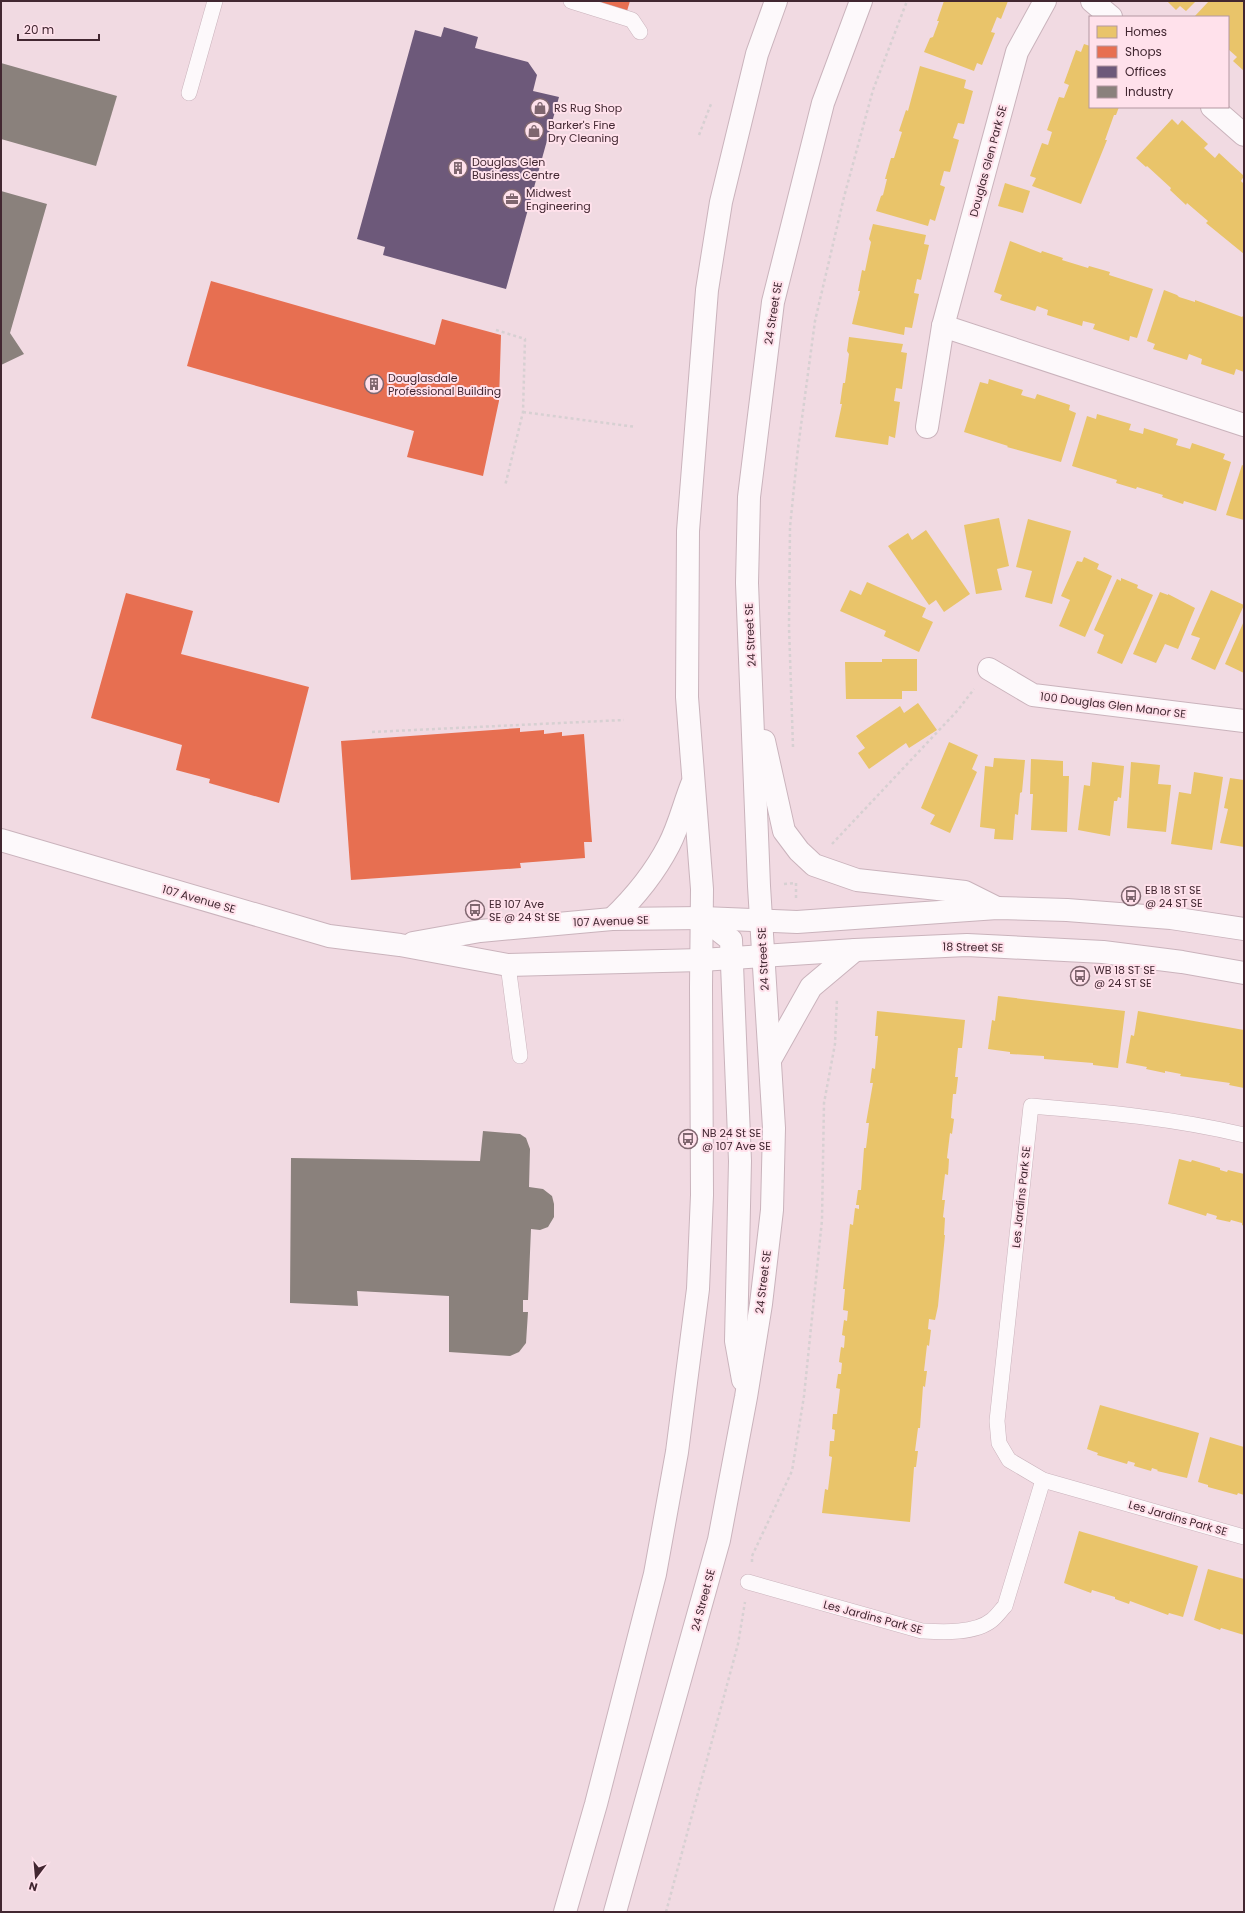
<svg xmlns="http://www.w3.org/2000/svg" width="1245" height="1913" font-family="Poppins,sans-serif">
	<rect width="100%" height="100%" fill="#f1dae2"/>
	<g fill="#e9c46a">
		<polygon points="944,1 1008,1 1001,19 997,17 991,32 995,33 982,65 977,63 974,71 924,52 930,38 933,37 939,21 937,21"/>
		<polygon points="1167,1 1196,1 1186,11 1180,6 1176,10"/>
		<polygon points="1209,1 1244,1 1244,71 1233,61 1237,57 1228,49 1228,17 1194,17"/>
		<polygon points="1084,44 1090,46 1090,107 1119,107 1116,115 1114,115 1105,140 1107,140 1081,204 1032,186 1036,178 1030,176 1042,143 1048,145 1052,132 1047,130 1059,97 1064,98 1069,85 1064,83 1076,50 1081,52"/>
		<polygon points="920,66 966,80 964,88 973,91 964,124 958,123 953,138 959,140 950,172 944,171 940,185 945,187 935,221 930,219 928,226 876,211 881,196 883,195 887,179 885,179 891,158 894,158 902,132 899,131 906,110 908,111"/>
		<polygon points="1172,119 1178,125 1182,120 1208,144 1204,148 1215,158 1219,153 1244,176 1241,181 1244,184 1244,254 1206,223 1208,221 1187,203 1186,205 1170,190 1171,188 1147,166 1146,167 1136,158"/>
		<polygon points="1005,183 1030,191 1023,213 998,206"/>
		<polygon points="873,224 926,235 924,244 929,245 921,280 917,279 914,293 919,294 912,328 905,327 904,335 852,324 860,291 858,291 862,270 865,271 871,242 869,239"/>
		<polygon points="1010,241 1041,253 1042,251 1063,258 1062,260 1088,268 1089,266 1110,272 1109,275 1153,289 1137,338 1130,336 1129,341 1093,329 1095,324 1083,321 1082,326 1047,315 1048,310 1037,306 1035,311 1000,300 1002,295 994,292"/>
		<polygon points="1164,290 1177,295 1179,297 1195,302 1195,300 1242,317 1244,315 1244,372 1236,369 1234,375 1201,364 1202,359 1189,354 1187,360 1153,349 1155,344 1147,341"/>
		<polygon points="849,337 903,344 901,352 907,353 902,389 896,388 894,401 900,402 895,438 889,436 888,445 835,437 842,404 840,404 843,383 845,383 849,354 847,351"/>
		<polygon points="989,379 1023,390 1021,395 1035,399 1037,394 1070,405 1069,410 1076,413 1061,462 1007,447 1008,446 964,432 980,382 988,384"/>
		<polygon points="1097,414 1131,424 1129,430 1143,434 1144,428 1178,439 1176,445 1190,449 1192,443 1225,454 1223,459 1231,462 1216,511 1184,501 1183,504 1162,497 1163,495 1137,487 1136,489 1116,483 1117,480 1072,466 1087,416 1096,419"/>
		<polygon points="1242,465 1244,466 1244,520 1226,515"/>
		<polygon points="999,518 1009,566 997,569 1002,590 976,594 964,525"/>
		<polygon points="1028,519 1071,531 1052,604 1025,597 1032,571 1016,567"/>
		<polygon points="926,530 970,594 944,612 936,600 929,605 888,546 908,533 912,540"/>
		<polygon points="1084,557 1099,564 1097,569 1112,576 1085,637 1059,626 1070,600 1061,596 1077,561 1082,562"/>
		<polygon points="1121,578 1138,585 1137,588 1153,595 1122,664 1097,653 1104,635 1094,630 1117,579 1121,581"/>
		<polygon points="867,582 926,608 922,617 933,622 919,652 884,636 886,631 840,611 850,590 861,595"/>
		<polygon points="1211,590 1244,605 1215,670 1191,659 1200,638 1191,635"/>
		<polygon points="1160,592 1168,595 1168,594 1195,608 1178,649 1165,644 1156,663 1133,654"/>
		<polygon points="1244,621 1244,673 1225,664"/>
		<polygon points="882,659 917,659 917,691 902,691 902,699 846,699 845,662 882,662"/>
		<polygon points="918,703 937,730 909,748 906,743 869,769 858,753 865,748 856,736 900,706 904,713"/>
		<polygon points="949,742 978,755 972,769 977,772 950,833 930,824 935,815 921,808"/>
		<polygon points="994,758 1025,760 1022,792 1020,793 1018,815 1015,814 1013,840 994,839 995,829 980,827 985,766 993,767"/>
		<polygon points="1031,759 1063,761 1063,776 1069,776 1067,832 1031,830 1033,794 1030,794"/>
		<polygon points="1092,762 1124,766 1121,798 1118,797 1117,801 1114,801 1110,836 1078,830 1084,785 1090,786"/>
		<polygon points="1131,762 1160,765 1158,784 1171,785 1166,832 1127,828"/>
		<polygon points="1194,772 1223,777 1212,850 1171,844 1179,792 1191,794"/>
		<polygon points="1230,778 1244,780 1244,847 1220,843 1228,809 1224,808"/>
		<polygon points="998,996 1125,1011 1118,1068 1093,1065 1093,1063 1044,1059 1044,1056 1010,1054 1010,1052 988,1049 992,1020 995,1021"/>
		<polygon points="877,1011 965,1020 962,1048 958,1048 955,1077 958,1077 956,1094 953,1094 951,1118 954,1119 952,1134 950,1133 947,1158 949,1159 948,1175 945,1174 942,1200 945,1200 943,1217 945,1218 944,1235 945,1235 938,1306 935,1320 929,1319 928,1329 931,1330 929,1346 927,1345 924,1371 927,1371 925,1387 923,1386 920,1428 918,1428 915,1451 918,1451 916,1467 914,1467 910,1522 822,1513 825,1489 828,1490 832,1457 829,1456 830,1441 834,1441 835,1430 832,1429 833,1414 837,1414 840,1389 836,1388 838,1374 841,1374 842,1363 839,1362 841,1347 844,1348 845,1336 842,1335 844,1320 847,1321 848,1311 843,1310 845,1289 843,1289 850,1224 853,1225 855,1208 859,1209 859,1205 856,1205 858,1190 861,1190 864,1148 866,1148 869,1123 866,1123 873,1083 870,1083 872,1068 875,1069 878,1036 875,1036"/>
		<polygon points="1138,1011 1244,1030 1244,1088 1229,1085 1230,1083 1180,1076 1181,1074 1165,1071 1165,1073 1146,1069 1147,1067 1126,1063 1131,1035 1134,1036"/>
		<polygon points="1179,1159 1191,1162 1192,1160 1220,1168 1220,1170 1227,1172 1228,1170 1244,1174 1244,1226 1242,1225 1242,1223 1231,1220 1230,1222 1216,1219 1217,1216 1207,1213 1206,1216 1168,1204"/>
		<polygon points="1100,1405 1199,1433 1187,1478 1157,1471 1158,1470 1152,1468 1151,1471 1134,1466 1135,1463 1128,1461 1127,1464 1097,1455 1098,1453 1087,1449"/>
		<polygon points="1210,1437 1244,1447 1244,1495 1238,1493 1237,1495 1208,1487 1208,1485 1198,1482"/>
		<polygon points="1079,1531 1198,1566 1183,1617 1169,1613 1168,1615 1130,1601 1129,1604 1115,1599 1115,1597 1092,1590 1091,1593 1064,1583"/>
		<polygon points="1208,1569 1244,1579 1244,1635 1221,1628 1220,1630 1194,1620"/>
	</g>
	<g fill="#e76f51">
		<polygon points="593,1 630,1 627,11"/>
		<polygon points="211,281 435,345 442,319 501,335 499,401 483,476 407,457 414,431 187,366"/>
		<polygon points="126,593 193,611 181,654 309,687 279,803 209,783 210,779 176,770 182,745 91,718"/>
		<polygon points="520,728 520,732 544,730 544,734 562,732 562,736 584,734 592,842 584,842 585,858 520,863 521,868 351,880 341,741"/>
	</g>
	<polygon fill="#6d597a" points="444,27 478,37 475,48 528,62 537,75 533,91 559,97 506,289 383,255 385,247 357,239 415,30 441,37"/>
	<g fill="#8a817c">
		<polygon points="1,63 117,96 96,166 1,139"/>
		<polygon points="1,191 47,204 10,333 24,354 1,365"/>
		<polygon points="483,1131 520,1134 526,1138 530,1149 529,1187 543,1189 552,1196 554,1204 554,1217 548,1227 540,1230 531,1229 528,1300 523,1300 523,1312 528,1312 526,1343 519,1352 510,1356 449,1352 449,1296 357,1291 358,1306 290,1303 291,1158 480,1161"/>
	</g>
	<g fill="none" stroke-linecap="round" stroke-linejoin="round">
		<g stroke="#cab3bc" stroke-width="16">
			<g id="service">
				<polyline points="571,1 632,20 640,32"/>
				<polyline points="189,93 215,1"/>
				<polyline points="508,965 520,1056"/>
				<path d="M 1244,1135 C 1174,1118 1103,1112 1031,1106 L 997,1421 L 999,1443 L 1009,1460 L 1043,1480 L 1244,1537"/>
				<path d="M 748,1582 L 922,1631 C 942,1632 975,1634 992,1620 C 997,1616 1001,1610 1005,1606 L 1043,1480"/>
			</g>
		</g>
		<g stroke="#cab3bc" stroke-width="24">
			<g id="minor">
				<polyline points="1045,1 1017,52 943,326 1244,425"/>
				<polyline points="1092,1 1111,17"/>
				<polyline points="1212,107 1244,135"/>
				<polyline points="927,427 943,326"/>
				<polyline points="989,669 1033,695 1244,721"/>
			</g>
		</g>
		<g stroke="#cab3bc" stroke-width="24">
			<g id="tertiary">
				<polyline points="1,840 329,936 400,945 508,965 701,960"/>
				<polyline points="413,943 480,931 612,919 703,918"/>
			</g>
		</g>
		<g stroke="#cab3bc" stroke-width="24">
			<g id="secondary">
				<polyline points="764,741 784,831 799,851 814,865 857,880 965,892 997,908"/>
				<polyline points="703,918 797,922 997,908 1067,910 1171,918 1244,929"/>
				<polyline points="703,918 731,940 740,1161 736,1341 743,1380"/>
				<path d="M 612,919 C 635,897 654,874 669,845 C 679,826 684,804 692,784"/>
				<polyline points="701,960 855,950 967,945 1103,952 1182,962 1244,973"/>
				<polyline points="771,1058 811,987 855,950"/>
				<polyline points="565,1912 596,1804 655,1574 677,1452 698,1289 702,1195 701,987 702,889 687,697 688,531 707,290 721,202 757,54 776,1"/>
				<polyline points="615,1912 719,1540 746,1397 761,1304 772,1210 774,1128 759,886 747,583 749,497 773,302 823,103 861,1"/>
			</g>
		</g>
		<g stroke="#d7d0d2" stroke-width="2.5" stroke-dasharray="3 3" stroke-linecap="butt">
			<polyline points="699,135 711,104"/>
			<polyline points="496,330 525,339 523,412 505,486"/>
			<polyline points="523,412 636,427"/>
			<polyline points="372,732 624,720"/>
			<polyline points="793,747 789,627 790,527 798,448 815,321 844,197 873,90 907,1"/>
			<polyline points="832,844 958,710 974,689"/>
			<polyline points="796,883 796,898"/>
			<polyline points="784,884 795,883"/>
			<polyline points="752,1562 752,1556 792,1471 804,1396 822,1220 824,1103 835,1044 837,998"/>
			<polyline points="666,1912 738,1644 745,1602"/>
		</g>
		<use href="#service" stroke="#fdf9fb" stroke-width="15"/>
		<use href="#minor" stroke="#fdf9fb" stroke-width="22"/>
		<use href="#tertiary" stroke="#fdf9fb" stroke-width="22"/>
		<use href="#secondary" stroke="#fdf9fb" stroke-width="22"/>
	</g>
	<defs>
		<g id="shop-ring" transform="scale(1)"><circle r="9.5" fill="#ffe1eb" stroke="#7f666f" stroke-width="1.5"/><path d="M-5-2.5h2.3a2.7 3.5 0 0 1 5.4 0H5L5.5 6h-11ZM-1.5-2.5h3a1.5 2.3 0 0 0-3 0Z" fill="#7f666f"/></g>
		<g id="building-ring" transform="scale(1)"><circle r="9.5" fill="#ffe1eb" stroke="#7f666f" stroke-width="1.5"/><path d="M-4-6H4V6H1V3H-1V6H-4ZM-2.5-4.3h1.7v1.8h-1.7ZM.8-4.3h1.7v1.8H.8ZM-2.5-1h1.7V.8h-1.7ZM.8-1h1.7V.8H.8Z" fill="#7f666f"/></g>
		<g id="office-ring" transform="scale(1)"><circle r="9.5" fill="#ffe1eb" stroke="#7f666f" stroke-width="1.5"/><path d="M-6-3h4V-5.5h4V-3h4V5H-6ZM-1-4.5V-3h2v-1.5ZM-6 0V1H6V0Z" fill="#7f666f"/></g>
		<g id="bus-ring" transform="scale(1)"><circle r="9.5" fill="#ffe1eb" stroke="#7f666f" stroke-width="1.5"/><path d="M-5-6H5V4H4V6H2V4H-2V6H-4V4H-5ZM-3.5-4V0h7V-4ZM-3.5 1.2v1.5H-2V1.2ZM2 1.2v1.5H3.5V1.2Z" fill="#7f666f"/></g>
	</defs>
	<g fill-rule="evenodd">
		<use href="#shop-ring" x="540" y="108"/>
		<use href="#shop-ring" x="534" y="131"/>
		<use href="#building-ring" x="458" y="168"/>
		<use href="#office-ring" x="512" y="199"/>
		<use href="#building-ring" x="374" y="384"/>
		<use href="#bus-ring" x="1131" y="896"/>
		<use href="#bus-ring" x="475" y="910"/>
		<use href="#bus-ring" x="1080" y="976"/>
		<use href="#bus-ring" x="688" y="1139"/>
	</g>
	<g text-anchor="middle" stroke-width="4" stroke-linejoin="round" paint-order="stroke">
		<g font-size="11" fill="#422731" stroke="#ffe1eb" text-anchor="start">
			<text x="554" y="112">RS Rug Shop</text>
			<text x="548" y="129">Barker's Fine<tspan x="548" dy="13">Dry Cleaning</tspan></text>
			<text x="472" y="166">Douglas Glen<tspan x="472" dy="13">Business Centre</tspan></text>
			<text x="526" y="197">Midwest<tspan x="526" dy="13">Engineering</tspan></text>
			<text x="388" y="382">Douglasdale<tspan x="388" dy="13">Professional Building</tspan></text>
			<text x="1145" y="894">EB 18 ST SE<tspan x="1145" dy="13">@ 24 ST SE</tspan></text>
			<text x="489" y="908">EB 107 Ave<tspan x="489" dy="13">SE @ 24 St SE</tspan></text>
			<text x="1094" y="974">WB 18 ST SE<tspan x="1094" dy="13">@ 24 ST SE</tspan></text>
			<text x="702" y="1137">NB 24 St SE<tspan x="702" dy="13">@ 107 Ave SE</tspan></text>
		</g>
		<g font-size="11" fill="#422731" stroke="#ffe1eb">
			<text transform="translate(988 161) rotate(-75)" y="4">Douglas Glen Park SE</text>
			<text transform="translate(773 313) rotate(-81)" y="4">24 Street SE</text>
			<text transform="translate(750 635) rotate(-93)" y="4">24 Street SE</text>
			<text transform="translate(1113 705) rotate(7)" y="4">100 Douglas Glen Manor SE</text>
			<text transform="translate(199 899) rotate(16)" y="4">107 Avenue SE</text>
			<text transform="translate(611 921) rotate(-2)" y="4">107 Avenue SE</text>
			<text transform="translate(973 947) rotate(1)" y="4">18 Street SE</text>
			<text transform="translate(763 959) rotate(-93)" y="4">24 Street SE</text>
			<text transform="translate(1021 1197) rotate(-84)" y="4">Les Jardins Park SE</text>
			<text transform="translate(763 1282) rotate(-83)" y="4">24 Street SE</text>
			<text transform="translate(1178 1518) rotate(16)" y="4">Les Jardins Park SE</text>
			<text transform="translate(703 1600) rotate(-75)" y="4">24 Street SE</text>
			<text transform="translate(873 1617) rotate(15)" y="4">Les Jardins Park SE</text>
		</g>
	</g>
	<rect width="1245" height="1913" fill="none" stroke="#422731" stroke-width="4"/>
	<rect x="1089" y="16" width="140" height="92" fill="#ffe1eb" stroke="#b397a1"/>
	<rect x="1097" y="26" width="20" height="12" fill="#e9c46a" stroke="#b397a1"/>
	<text x="1125" y="36" font-size="12" fill="#422731">Homes</text>
	<rect x="1097" y="46" width="20" height="12" fill="#e76f51" stroke="#b397a1"/>
	<text x="1125" y="56" font-size="12" fill="#422731">Shops</text>
	<rect x="1097" y="66" width="20" height="12" fill="#6d597a" stroke="#b397a1"/>
	<text x="1125" y="76" font-size="12" fill="#422731">Offices</text>
	<rect x="1097" y="86" width="20" height="12" fill="#8a817c" stroke="#b397a1"/>
	<text x="1125" y="96" font-size="12" fill="#422731">Industry</text>
	<g transform="translate(36 1877) rotate(196)" stroke="#ffe1eb" stroke-width="3" paint-order="stroke">
	<path d="M0-3L7 15L0 10L-7 15Z" fill="#422731"/>
	<text y="-6" font-size="11" font-weight="bold" text-anchor="middle" fill="#422731">N</text>
	</g>
	<path d="M18 34v6h81v-6" fill="none" stroke="#422731" stroke-width="2"/>
	<text x="24" y="34" font-size="12" fill="#422731" stroke="#ffe1eb" stroke-width="3" paint-order="stroke">20 m</text>
</svg>
